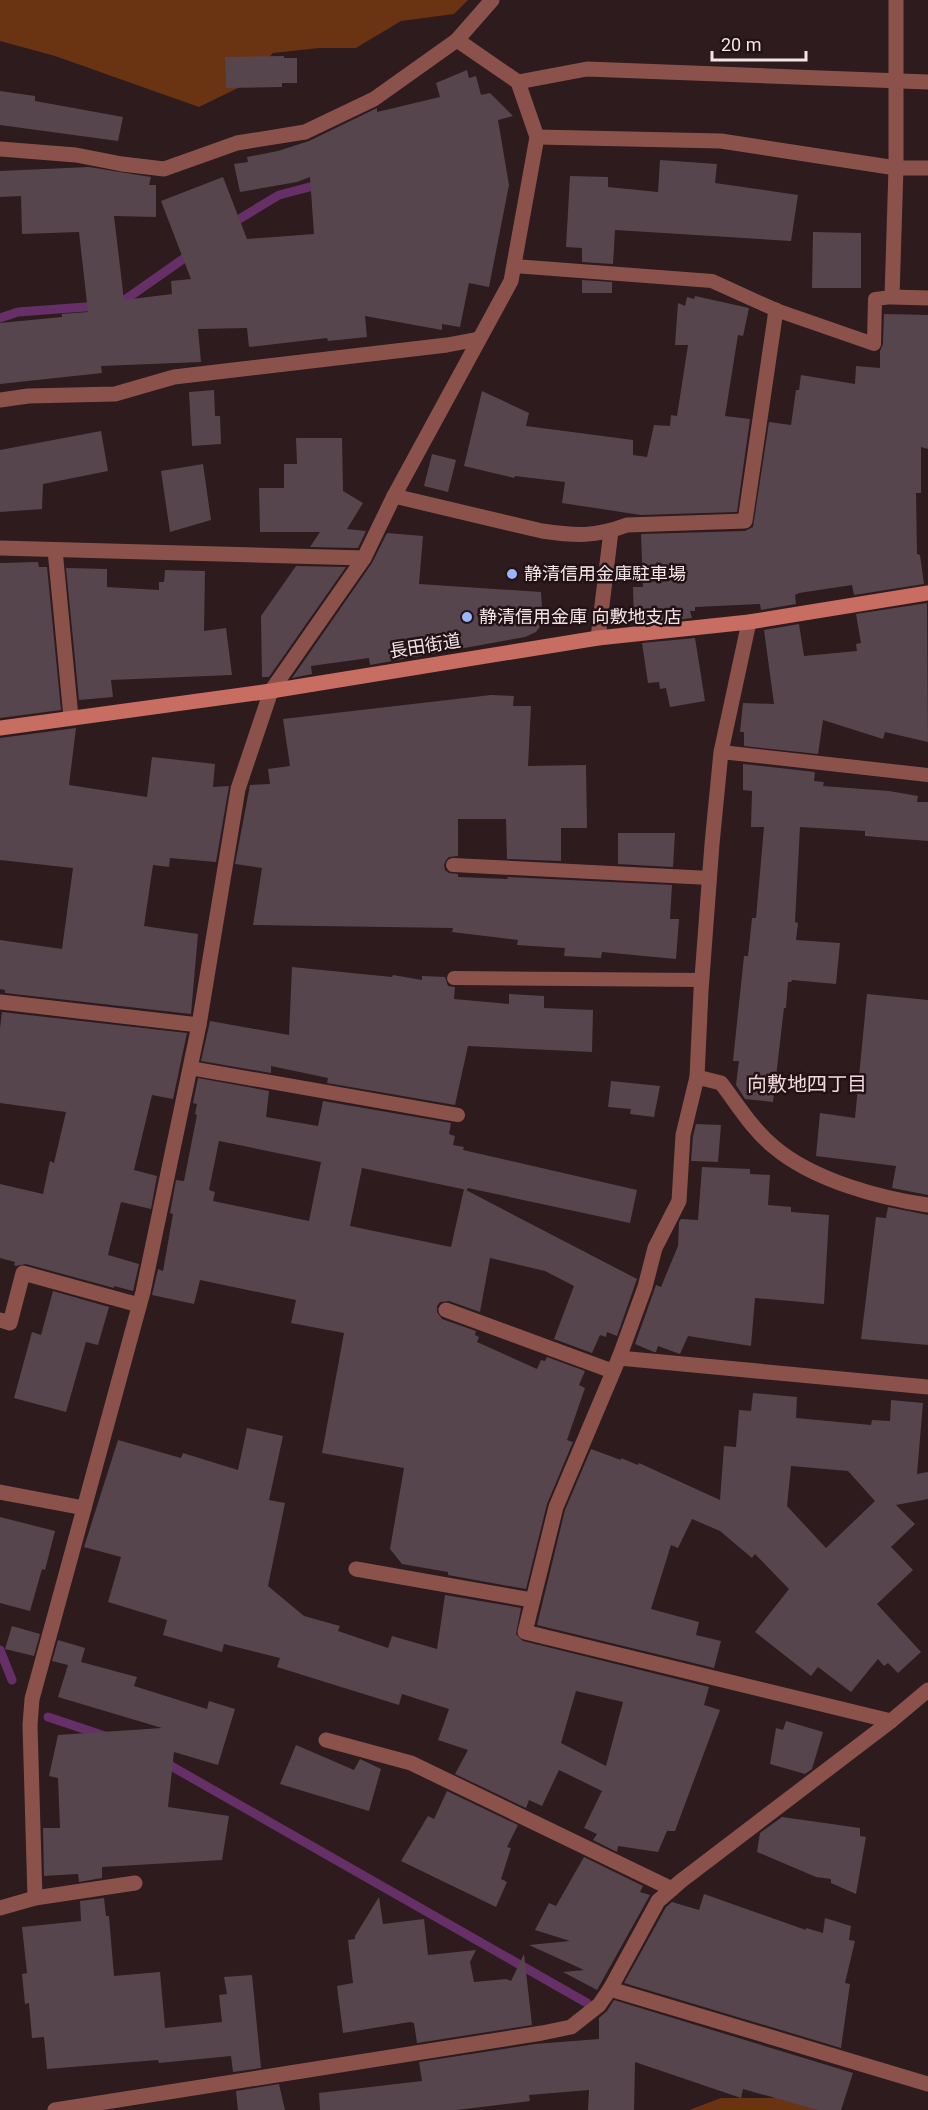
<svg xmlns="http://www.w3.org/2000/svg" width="928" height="2110" font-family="Roboto,'Noto Sans JP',sans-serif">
	<rect width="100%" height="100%" fill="#2d1b1e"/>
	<g fill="#6a3413">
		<polygon points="0,0 468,0 454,14 401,21 356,48 319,48 273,53 238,88 199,107 55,56 0,41"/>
		<polygon points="721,2098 800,2098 820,2110 689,2110"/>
	</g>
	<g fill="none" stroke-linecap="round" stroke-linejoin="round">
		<g stroke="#672f67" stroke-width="9">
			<polyline points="231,224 279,195 321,184"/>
			<polyline points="119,304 193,252"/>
			<polyline points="0,318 18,312 99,306"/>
			<polyline points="0,1650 12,1680"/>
			<polyline points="48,1717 105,1736"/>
			<polyline points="164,1762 587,2003"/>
		</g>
	</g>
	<g fill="#57454e" fill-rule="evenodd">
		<polygon points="284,56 284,58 297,58 297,83 282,83 282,87 226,88 225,57"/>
		<polygon points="467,70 469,78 476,76 481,95 490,93 513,116 498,120 509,185 489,287 469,283 460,327 442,324 442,330 365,316 367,337 328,341 327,338 249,347 247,328 198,329 201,362 101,366 102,373 0,384 0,323 62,317 62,314 88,312 79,232 22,234 21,196 0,197 0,171 89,167 151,177 149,185 156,185 156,217 114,216 124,300 172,294 171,281 191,279 161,201 223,177 247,239 314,234 310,177 297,182 240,192 234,164 248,162 247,157 278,151 309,141 377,108 377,112 440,97 436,83"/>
		<polygon points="0,91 35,96 35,101 123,117 118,141 0,125"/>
		<polygon points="660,160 717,164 715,183 798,195 791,241 615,230 613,264 582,262 582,248 566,247 570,176 608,177 608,187 658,192"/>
		<polygon points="813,232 861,233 861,288 812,288"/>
		<polygon points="582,280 612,282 612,293 582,293"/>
		<polygon points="695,296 749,308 743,336 738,335 725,416 750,419 737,512 641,515 562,503 565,482 515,476 514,478 464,466 482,391 529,413 526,426 633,440 633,455 647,457 654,425 670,426 671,415 677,416 688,345 675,345 678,303 685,306 687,297 694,299"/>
		<polygon points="884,314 928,315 928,449 921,447 921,493 916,493 917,554 920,555 924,584 854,595 852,585 799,593 795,595 796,604 761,610 760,604 695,607 695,611 690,611 692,618 639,624 638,619 634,619 633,587 643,587 641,534 745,531 753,527 769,422 791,425 796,390 799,390 801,375 855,384 856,366 880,368 880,351 883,344"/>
		<polygon points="214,390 215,416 220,416 221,444 192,446 189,392"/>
		<polygon points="101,431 108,471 43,484 42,509 0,512 0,450"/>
		<polygon points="296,438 342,438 343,491 363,503 347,529 366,531 358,548 310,547 320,532 260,532 259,488 284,488 284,464 297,464"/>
		<polygon points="432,454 456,460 448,492 424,486"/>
		<polygon points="203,464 211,520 170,532 161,471"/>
		<polygon points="387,533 423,536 419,584 541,592 543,622 536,632 525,637 370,665 369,658 311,666 312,674 292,678 372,563"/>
		<polygon points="38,562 39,567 47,567 61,710 0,718 0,563"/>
		<polygon points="296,566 346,567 269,677 262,677 261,616"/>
		<polygon points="66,568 107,569 107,587 159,590 159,582 164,582 165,570 205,571 204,631 226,628 232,675 111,680 113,697 79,700"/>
		<polygon points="927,603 928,742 885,732 883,739 823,720 818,754 744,746 744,732 740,732 743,703 774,704 764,630 799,624 804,656 857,651 856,644 861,643 856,614"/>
		<polygon points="695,638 705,701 670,707 666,688 660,689 659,682 648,683 642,643"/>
		<polygon points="491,695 514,696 513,706 531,706 528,766 586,765 587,828 561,828 561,861 507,859 506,819 458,819 458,856 449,857 446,860 444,865 445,870 449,873 458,874 458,877 508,879 507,877 672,885 670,919 679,919 676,959 602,952 601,958 564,956 565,948 517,945 518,940 452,932 453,928 253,925 262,868 235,864 250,785 270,784 268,769 290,766 283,719"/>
		<polygon points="76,728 69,785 147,797 152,757 215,764 213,787 229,786 216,862 170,858 169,867 153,865 144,926 198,934 191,1014 5,993 5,990 0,989 0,940 62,949 73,868 0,860 0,738"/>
		<polygon points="743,764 815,772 814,781 824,782 823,786 889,791 918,796 917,802 928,802 928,841 865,836 865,831 800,827 795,922 798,923 796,940 840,943 836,984 792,980 791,982 788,982 786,1008 784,1008 773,1102 745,1099 736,1085 739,1061 733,1061 744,956 748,956 752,918 756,918 764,827 751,827 752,791 743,790"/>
		<polygon points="618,833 675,833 673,867 618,864"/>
		<polygon points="292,967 392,977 393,975 422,980 422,976 445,977 448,986 455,987 454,999 509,1004 509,994 544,996 544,1008 593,1010 592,1052 468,1046 455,1105 327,1083 328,1078 271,1066 271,1073 201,1061 210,1021 289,1035"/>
		<polygon points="867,994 928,1000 928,1195 892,1188 896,1166 816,1156 820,1113 855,1118"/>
		<polygon points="2,1012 187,1033 173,1099 152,1095 134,1170 157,1176 151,1209 121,1202 108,1255 139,1264 133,1291 114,1286 114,1288 26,1264 16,1266 14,1265 15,1262 0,1258 0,1184 43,1194 50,1161 54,1163 66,1112 0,1103 0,1028"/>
		<path d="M 198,1078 L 269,1091 L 266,1117 L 318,1126 L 323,1101 L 451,1123 L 449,1134 L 455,1136 L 453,1145 L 464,1147 L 463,1150 L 637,1190 L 630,1223 L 468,1188 L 467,1190 L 362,1168 L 350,1226 L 451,1247 L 464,1189 L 637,1279 L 617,1336 L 607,1332 L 606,1337 L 600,1335 L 592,1353 L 554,1339 L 574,1286 L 545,1271 L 490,1258 L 480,1312 L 449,1301 L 440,1302 L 437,1306 L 437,1312 L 442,1319 L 476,1331 L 475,1335 L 479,1337 L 477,1342 L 537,1369 L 541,1360 L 545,1361 L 547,1357 L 585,1371 L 579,1385 L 585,1388 L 567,1440 L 573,1442 L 547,1504 L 526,1589 L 448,1575 L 448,1572 L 402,1564 L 390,1549 L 404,1468 L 322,1453 L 344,1333 L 291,1323 L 296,1300 L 200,1280 L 194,1304 L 152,1295 L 158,1269 L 163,1271 L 173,1214 L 170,1213 L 176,1180 L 184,1181 L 197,1115 L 195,1114 L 197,1104 L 193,1103 ZM 219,1141 L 321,1162 L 309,1221 L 213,1201 L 215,1192 L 209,1190 Z"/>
		<polygon points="611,1081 660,1086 654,1117 630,1114 631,1109 608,1107"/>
		<polygon points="696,1124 721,1125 718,1162 691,1161 693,1136"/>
		<polygon points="702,1167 750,1169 750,1174 770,1175 768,1205 791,1207 791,1212 829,1215 824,1304 755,1298 751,1346 688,1336 680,1354 658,1346 656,1352 654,1352 635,1344 656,1285 661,1287 678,1246 679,1222 681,1219 698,1220"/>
		<polygon points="888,1207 928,1215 928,1345 861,1339 876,1217 886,1218"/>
		<polygon points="53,1291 109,1307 98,1345 86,1342 66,1412 14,1398 32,1332 41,1335"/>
		<path d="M 753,1393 L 797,1397 L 796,1418 L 871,1425 L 872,1420 L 890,1421 L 891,1400 L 923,1403 L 917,1474 L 928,1472 L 928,1499 L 896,1505 L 915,1524 L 891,1547 L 913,1570 L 877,1604 L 921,1652 L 898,1673 L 888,1663 L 884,1666 L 878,1659 L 851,1692 L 818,1667 L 811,1676 L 755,1632 L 789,1589 L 755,1554 L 752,1558 L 720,1531 L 692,1519 L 678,1548 L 671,1545 L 651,1609 L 699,1622 L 696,1635 L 721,1641 L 714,1668 L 537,1625 L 565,1510 L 591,1449 L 621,1460 L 621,1458 L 638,1465 L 639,1463 L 720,1500 L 724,1446 L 736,1447 L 739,1410 L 751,1411 ZM 791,1466 L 848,1471 L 875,1501 L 826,1548 L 787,1506 Z"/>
		<path d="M 247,1428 L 283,1436 L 269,1500 L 285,1503 L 268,1586 L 304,1616 L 340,1626 L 338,1631 L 388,1648 L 392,1636 L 437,1649 L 445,1595 L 521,1608 L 516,1634 L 523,1641 L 709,1687 L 704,1705 L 720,1710 L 675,1831 L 667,1831 L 658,1852 L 618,1846 L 617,1852 L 593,1840 L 597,1834 L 584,1828 L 602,1791 L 559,1770 L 542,1806 L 529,1800 L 526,1808 L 455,1774 L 468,1750 L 438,1740 L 449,1709 L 402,1694 L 399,1705 L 277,1667 L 280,1658 L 224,1644 L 222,1652 L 163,1635 L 167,1620 L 108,1602 L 121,1557 L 84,1547 L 118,1440 L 181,1458 L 183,1453 L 238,1470 ZM 576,1691 L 623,1702 L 606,1766 L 561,1743 Z"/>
		<polygon points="0,1517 55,1531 45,1570 42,1569 30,1611 0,1603"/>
		<polygon points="12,1626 40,1634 34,1656 5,1649"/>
		<polygon points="58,1640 85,1648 81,1662 137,1677 134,1686 207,1709 209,1701 235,1709 218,1765 174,1752 168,1807 229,1816 222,1860 102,1867 102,1878 79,1882 78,1874 44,1876 43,1828 60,1828 58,1778 49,1776 58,1735 162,1728 58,1697 68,1665 52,1661"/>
		<polygon points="786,1721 823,1732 812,1769 805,1774 770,1764 776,1728 783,1730"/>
		<polygon points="296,1745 354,1770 360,1759 381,1769 369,1811 280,1784"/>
		<polygon points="447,1791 518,1825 507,1847 511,1848 501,1879 507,1882 496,1907 401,1861 428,1816 434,1819"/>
		<polygon points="782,1817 860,1828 860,1836 866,1837 856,1894 831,1883 831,1879 816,1877 757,1852 760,1833"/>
		<polygon points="584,1857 643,1886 640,1892 650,1895 597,1990 563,1972 584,1970 529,1945 570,1941 535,1930 549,1903 556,1906"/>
		<polygon points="704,1894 806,1930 806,1928 823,1933 825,1918 851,1926 849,1940 855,1941 845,1983 850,1984 841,2048 624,1983 666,1907 672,1902 699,1910"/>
		<polygon points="379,1897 383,1924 424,1919 428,1955 476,1950 470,1962 474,1982 506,1979 511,1981 524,1954 532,2025 417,2043 414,2023 410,2022 343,2033 337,1986 353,1983 348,1940 355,1939 355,1936"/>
		<polygon points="104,1898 106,1916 109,1916 114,1976 160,1972 165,2028 222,2022 219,1995 227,1994 224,1977 252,1975 261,2068 233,2072 231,2056 159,2063 158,2060 47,2069 44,2037 32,2038 29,2003 25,2004 22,1974 27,1973 22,1927 81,1921 80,1901"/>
		<polygon points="614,2000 853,2073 841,2110 818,2110 743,2089 741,2098 635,2062 634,2110 588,2110 589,2090 529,2095 530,2101 456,2110 320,2110 319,2093 422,2081 419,2062 535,2044 599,2039 599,2018 607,2011"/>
		<polygon points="279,2084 285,2110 238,2110 236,2091"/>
	</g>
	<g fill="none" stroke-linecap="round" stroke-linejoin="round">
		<g stroke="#8b524b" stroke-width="14">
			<polyline points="514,266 712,281 776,310 874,344 875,299 892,297"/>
			<polyline points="721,752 928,775"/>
			<polyline points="453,865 710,878"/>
			<polyline points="454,978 702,980"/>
			<polyline points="190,1068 458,1115"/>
		</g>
		<g stroke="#8b524b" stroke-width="15">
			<polyline points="896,0 896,168 892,297 928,298"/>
			<polyline points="518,82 587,69 928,82"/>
			<polyline points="537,137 721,141 896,168 928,168"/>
			<polyline points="0,149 76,155 122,164 164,169 237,143 305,132 374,99 457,40 492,0"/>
			<polyline points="0,400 28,396 115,394 174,377 447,345 479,339"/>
			<path d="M 394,496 L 542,531 C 576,536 595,537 627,525 L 745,521 L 776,310"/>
			<polyline points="0,548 364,558"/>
			<polyline points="55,550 71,717"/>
			<polyline points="749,622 721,752 712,844 701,991 697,1077 683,1135 679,1201 655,1248 645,1287 619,1358 556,1507 525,1632 891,1721"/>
			<polyline points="598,638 611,531"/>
			<polyline points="0,1002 199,1025"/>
			<path d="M 697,1077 L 721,1083 C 738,1105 752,1129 774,1147 C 813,1180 879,1198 928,1205"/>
			<polyline points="446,1310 612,1371"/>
			<polyline points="0,1320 10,1323 23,1273 139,1305"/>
			<polyline points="619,1358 928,1387"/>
			<polyline points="0,1492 84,1508"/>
			<polyline points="356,1569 532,1600"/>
			<polyline points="326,1740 411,1763 672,1889"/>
			<polyline points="35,1898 30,1725 32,1699 143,1292 199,1025 238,789 271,691 364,558 394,496 511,281 537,137 518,82 457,40"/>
			<polyline points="0,1908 35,1898 135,1883"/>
			<polyline points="610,1989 928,2084"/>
			<polyline points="55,2110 542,2033 571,2027 599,2005 610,1989 658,1901 681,1881 891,1721 928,1690"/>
		</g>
		<polyline stroke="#c76d61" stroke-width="15" points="0,728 271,691 598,638 749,622 928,593"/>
	</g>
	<g fill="#97b6fd" stroke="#231215" stroke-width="2">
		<circle cx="512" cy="574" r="6"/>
		<circle cx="467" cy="617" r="6"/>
	</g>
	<g text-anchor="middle" stroke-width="5" stroke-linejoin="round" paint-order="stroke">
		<g font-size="18" fill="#f2e5e7" stroke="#231215" text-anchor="start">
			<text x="524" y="580">静清信用金庫駐車場</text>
			<text x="479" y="623">静清信用金庫 向敷地支店</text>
		</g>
		<g font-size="18" fill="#f2e5e7" stroke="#231215">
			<text transform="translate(425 646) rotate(-9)" y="6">長田街道</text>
		</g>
		<g font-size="20" fill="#f1d8db" stroke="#231215">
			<text x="807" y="1091">向敷地四丁目</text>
		</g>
	</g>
	<path d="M712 51v9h94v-9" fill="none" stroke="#f2e5e7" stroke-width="3"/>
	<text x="721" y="51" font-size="18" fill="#f2e5e7" stroke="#231215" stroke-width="4.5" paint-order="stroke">20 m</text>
</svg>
